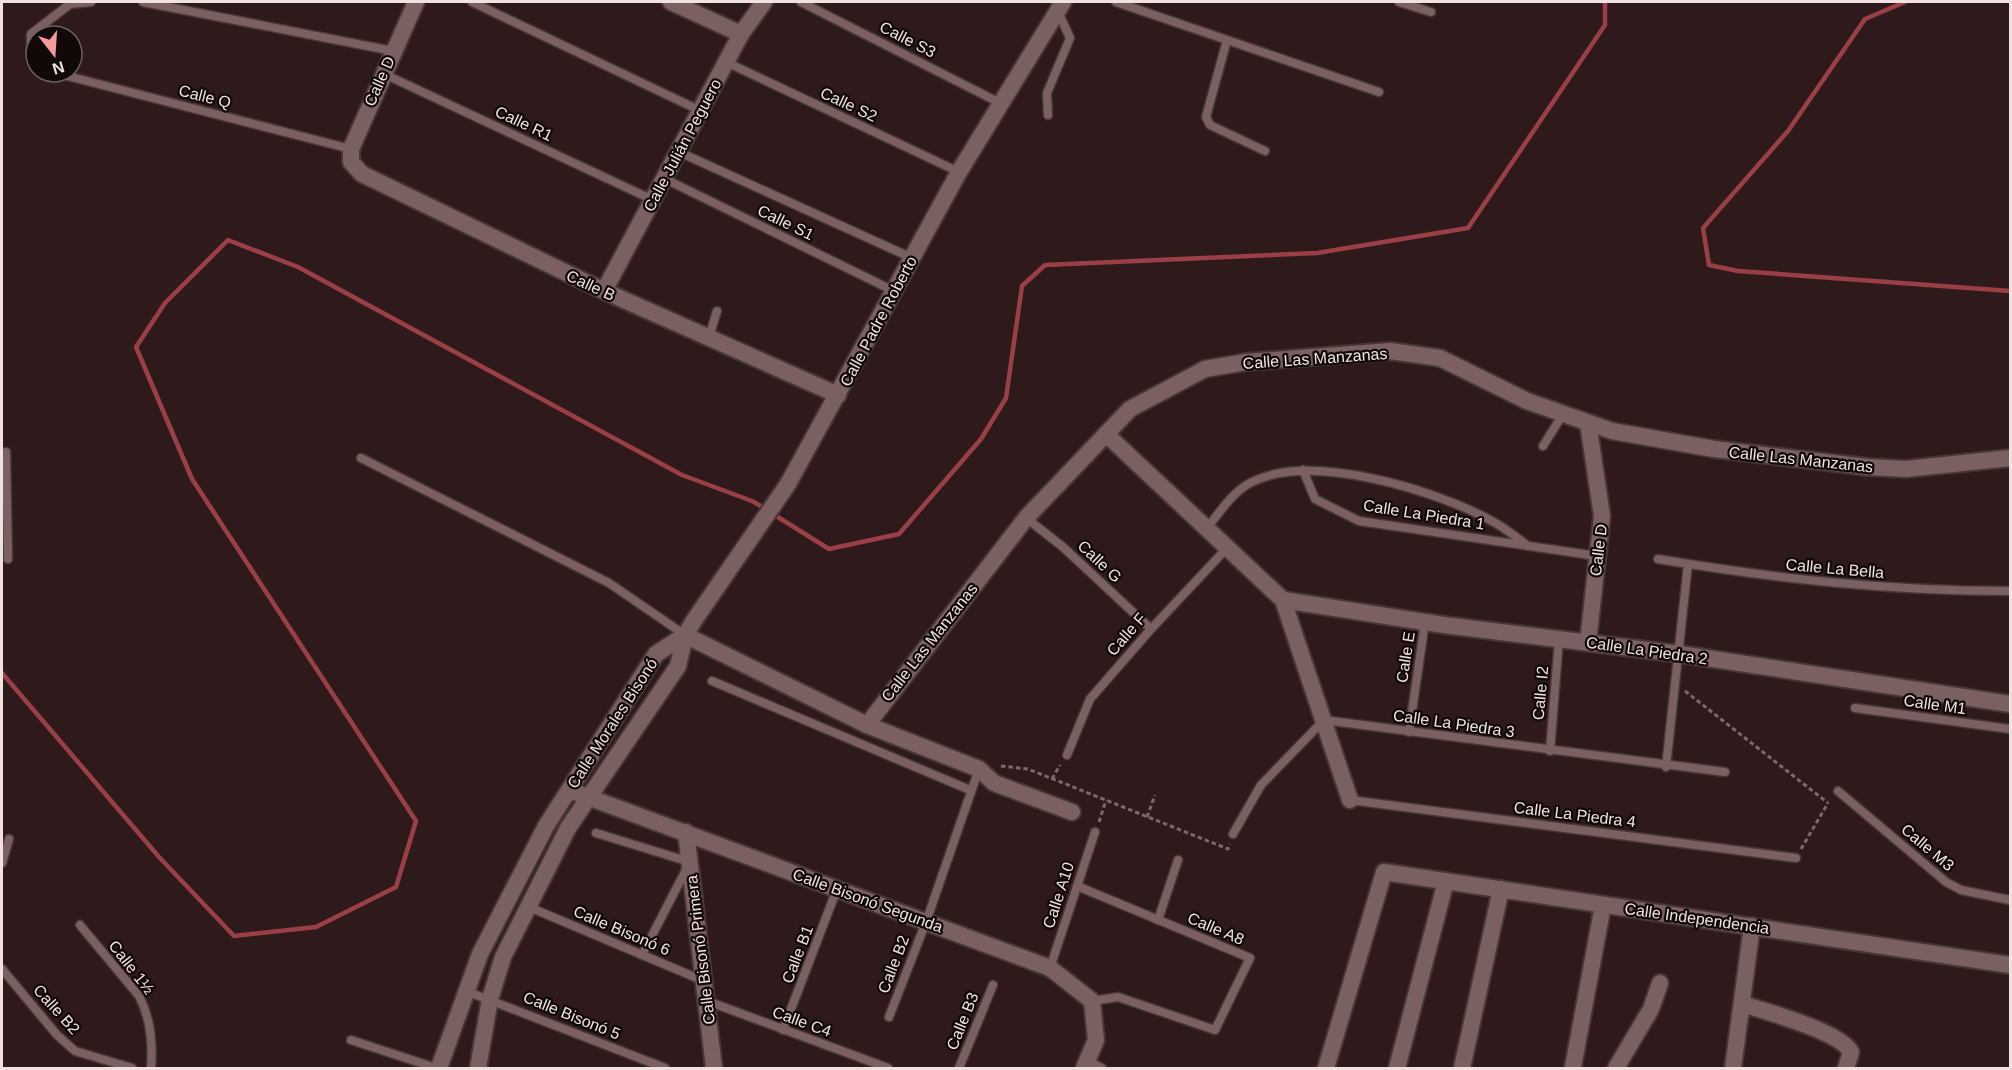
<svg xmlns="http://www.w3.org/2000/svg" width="2012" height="1070" font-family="Arial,sans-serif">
	<rect width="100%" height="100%" fill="#2f1a1b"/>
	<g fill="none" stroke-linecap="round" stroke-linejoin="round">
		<g stroke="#9a3f45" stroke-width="4.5">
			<polyline points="1905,2 1865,19 1788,131 1703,228 1709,265 1738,271 2010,291"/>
			<polyline points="773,514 829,549 899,534 981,439 1006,398 1022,286 1045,265 1317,253 1468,228 1605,25 1605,2"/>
			<polyline points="2,673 159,857 234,936 316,927 396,887 416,821 192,479 136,347 165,303 228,240 298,267 682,475 752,501 766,509"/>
		</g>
		<g stroke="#473636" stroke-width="11">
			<g id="service">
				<polyline points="143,2 393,51"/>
				<polyline points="472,2 701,111"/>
				<polyline points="801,2 1000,103"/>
				<polyline points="1116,2 1379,92"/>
				<polyline points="1399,2 1431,12"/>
				<polyline points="1227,40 1206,117 1210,125 1265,151"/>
				<polyline points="36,56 31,50 31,34 70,4 91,2"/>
				<polyline points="726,62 959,172"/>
				<polyline points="52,72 351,149"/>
				<polyline points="382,73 653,200"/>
				<polyline points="1048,115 1047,93 1070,38 1060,16 1056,14"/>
				<polyline points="679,152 912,258"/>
				<polyline points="665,179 894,291"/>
				<polyline points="709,337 717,311"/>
				<polyline points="1543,446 1563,414"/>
				<polyline points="6,452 8,559"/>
				<polyline points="361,458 609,583 685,635"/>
				<polyline points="1303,470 1315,499 1359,521 1597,556"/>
				<polyline points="1026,518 1063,547 1151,629"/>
				<path d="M 1207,528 C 1220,512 1233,491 1252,482 C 1311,452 1435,490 1490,520 C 1504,527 1516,537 1528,546"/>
				<path d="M 1658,559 C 1778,579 1889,591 2010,591"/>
				<polyline points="712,681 970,790"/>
				<polyline points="1855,708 2010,729"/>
				<polyline points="1409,732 1425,622"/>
				<polyline points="1550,751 1559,639"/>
				<polyline points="1067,755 1090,699 1151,629 1228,547"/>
				<polyline points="1666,767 1688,564"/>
				<polyline points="1838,791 1946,882 1961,890 2010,900"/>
				<polyline points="1350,800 1796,858"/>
				<polyline points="596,833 690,862 642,955"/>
				<polyline points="1233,834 1261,785 1324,720 1725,772"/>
				<polyline points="2,863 9,839"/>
				<polyline points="1077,886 1250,958 1215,1030 1118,997 1092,1001"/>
				<polyline points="529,907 704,981"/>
				<polyline points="1158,920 1178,860"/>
				<path d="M 80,925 L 139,996 C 151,1019 153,1043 151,1068"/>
				<polyline points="1050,968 1095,832"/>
				<polyline points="2,969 57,1035 75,1051 132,1068"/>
				<polyline points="466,991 665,1068"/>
				<polyline points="707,1001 888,1068"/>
				<polyline points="889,1017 926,922 979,769"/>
				<polyline points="783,1030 837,889"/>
				<polyline points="351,1040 436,1068"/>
				<polyline points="1088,1061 1102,1068"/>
				<polyline points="959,1068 993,985"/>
			</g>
		</g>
		<g stroke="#473636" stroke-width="20">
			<g id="minor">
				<polyline points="416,2 351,149 351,162 362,174 604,291 838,395"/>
				<polyline points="671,2 741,34"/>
				<polyline points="604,291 741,34 764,2"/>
				<polyline points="1588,423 1602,516 1588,642"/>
				<polyline points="1106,434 1283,600 1350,800"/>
				<polyline points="1283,600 1444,625 1680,654 2010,704"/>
				<polyline points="685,635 867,725 979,769 994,783 1072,812"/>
				<polyline points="867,725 1026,518 1130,409 1205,369 1246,362 1390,351 1440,358 1527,401 1612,431 1714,449 1868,467 1906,469 2010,458"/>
				<polyline points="569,790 1050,968 1092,1001 1096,1040 1084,1068"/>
				<polyline points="686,832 714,1068"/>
				<path d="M 1742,1004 C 1765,1011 1841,1032 1851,1052 L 1846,1068"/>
				<polyline points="1573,1067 1603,905"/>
				<polyline points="439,1068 480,954 546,826 656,654 685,635"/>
				<polyline points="478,1068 490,999 503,957 568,828 678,666 685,635 695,619 788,484 959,172 1063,2"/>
				<polyline points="1326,1068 1384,872 2010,965"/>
				<polyline points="1397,1068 1446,881"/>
				<polyline points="1462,1068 1501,889"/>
				<polyline points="1616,1068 1651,1009 1660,983"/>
				<polyline points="1733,1068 1752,926"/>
			</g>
		</g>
		<g stroke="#7c696a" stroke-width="3" stroke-dasharray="4.5 3" stroke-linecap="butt">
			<polyline points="1685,691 1828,803"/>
			<polyline points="1001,766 1028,769 1228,849 1230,844"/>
			<polyline points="1052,779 1060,765"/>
			<polyline points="1147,817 1155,795"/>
			<polyline points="1099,822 1106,800"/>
			<polyline points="1801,849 1828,803"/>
		</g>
		<use href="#service" stroke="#7a6060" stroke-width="8"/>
		<use href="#minor" stroke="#7a6060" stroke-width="16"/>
	</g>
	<g text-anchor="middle" stroke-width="4.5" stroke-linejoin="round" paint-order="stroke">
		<g font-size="16" fill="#f1e2e2" stroke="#110808">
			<text transform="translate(908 39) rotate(27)" y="6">Calle S3</text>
			<text transform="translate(379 81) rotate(-66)" y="6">Calle D</text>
			<text transform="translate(205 96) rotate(14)" y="6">Calle Q</text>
			<text transform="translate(849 104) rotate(25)" y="6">Calle S2</text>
			<text transform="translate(524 123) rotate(25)" y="6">Calle R1</text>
			<text transform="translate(682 145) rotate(-62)" y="6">Calle Julián Peguero</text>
			<text transform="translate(786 222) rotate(26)" y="6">Calle S1</text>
			<text transform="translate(591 285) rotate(25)" y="6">Calle B</text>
			<text transform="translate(878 321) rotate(-62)" y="6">Calle Padre Roberto</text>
			<text transform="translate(1315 358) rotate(-4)" y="6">Calle Las Manzanas</text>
			<text transform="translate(1801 459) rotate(6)" y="6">Calle Las Manzanas</text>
			<text transform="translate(1424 514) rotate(9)" y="6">Calle La Piedra 1</text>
			<text transform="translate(1598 550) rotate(-83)" y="6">Calle D</text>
			<text transform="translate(1100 561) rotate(43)" y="6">Calle G</text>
			<text transform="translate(1835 568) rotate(5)" y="6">Calle La Bella</text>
			<text transform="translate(1126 634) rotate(-49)" y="6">Calle F</text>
			<text transform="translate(929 642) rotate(-52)" y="6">Calle Las Manzanas</text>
			<text transform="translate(1647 650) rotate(8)" y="6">Calle La Piedra 2</text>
			<text transform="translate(1405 657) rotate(-81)" y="6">Calle E</text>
			<text transform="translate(1540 693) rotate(-85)" y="6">Calle I2</text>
			<text transform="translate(1935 704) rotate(8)" y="6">Calle M1</text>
			<text transform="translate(612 723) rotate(-57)" y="6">Calle Morales Bisonó</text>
			<text transform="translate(1454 723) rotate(8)" y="6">Calle La Piedra 3</text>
			<text transform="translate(1575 814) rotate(7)" y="6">Calle La Piedra 4</text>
			<text transform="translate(1928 847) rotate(40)" y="6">Calle M3</text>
			<text transform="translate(1058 895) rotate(-72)" y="6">Calle A10</text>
			<text transform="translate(868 900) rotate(20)" y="6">Calle Bisonó Segunda</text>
			<text transform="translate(1697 918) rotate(8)" y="6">Calle Independencia</text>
			<text transform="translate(1216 928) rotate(23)" y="6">Calle A8</text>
			<text transform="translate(622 930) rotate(23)" y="6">Calle Bisonó 6</text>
			<text transform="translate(700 950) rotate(-97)" y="6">Calle Bisonó Primera</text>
			<text transform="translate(797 954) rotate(-69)" y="6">Calle B1</text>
			<text transform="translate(893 964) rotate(-69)" y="6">Calle B2</text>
			<text transform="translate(132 967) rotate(52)" y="6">Calle 1½</text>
			<text transform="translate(57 1009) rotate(48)" y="6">Calle B2</text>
			<text transform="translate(572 1015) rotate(22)" y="6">Calle Bisonó 5</text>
			<text transform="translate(802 1021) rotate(20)" y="6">Calle C4</text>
			<text transform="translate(962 1021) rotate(-68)" y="6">Calle B3</text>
		</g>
	</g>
	<rect width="2012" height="1070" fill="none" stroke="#f1e2e2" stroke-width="6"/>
	<g transform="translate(54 54) rotate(163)"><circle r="28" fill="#110808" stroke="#6b5f5f" stroke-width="1.5"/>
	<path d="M0-4.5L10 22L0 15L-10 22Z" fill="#f59b9c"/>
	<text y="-9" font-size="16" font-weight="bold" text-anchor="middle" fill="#f1e2e2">N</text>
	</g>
</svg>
